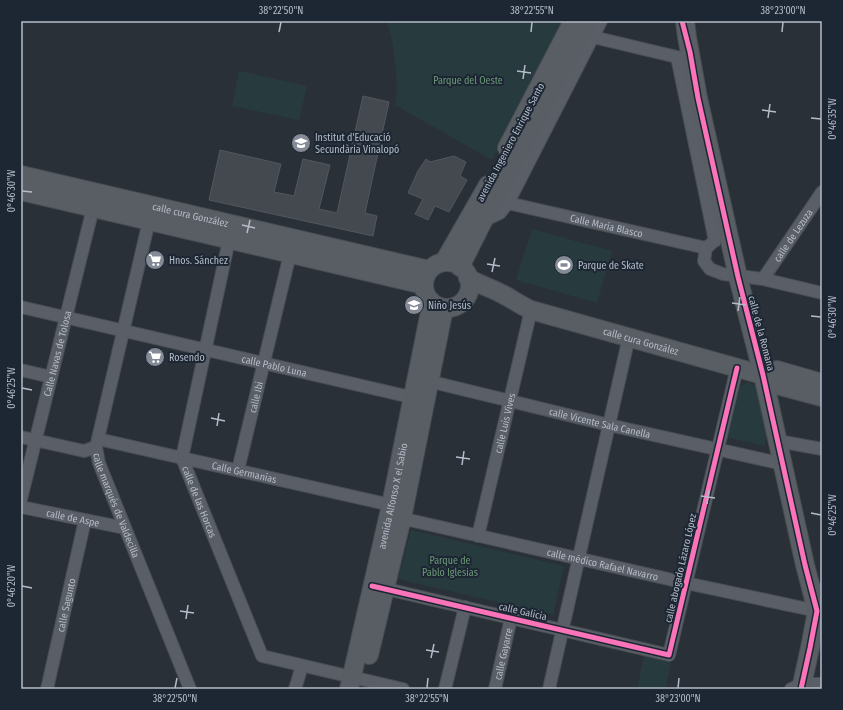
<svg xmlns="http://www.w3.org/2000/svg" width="843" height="710" font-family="'Fira Sans Condensed',sans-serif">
	<rect width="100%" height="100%" fill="#2a3038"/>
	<g fill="#273a3e">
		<path d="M 386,21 L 563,21 L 511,125 L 492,160 L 395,105 C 395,100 397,95 397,90 C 397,75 393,33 386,21 Z"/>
		<polygon points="239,71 307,86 299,120 232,106"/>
		<polygon points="532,229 612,251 597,303 516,280"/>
		<polygon points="748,382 758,387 767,436 765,446 725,437 740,387"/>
		<polygon points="411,530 564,566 553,615 398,579"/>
		<polygon points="644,656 671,663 665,689 637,689"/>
	</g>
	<g fill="#444950" stroke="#52575f">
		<polygon points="363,96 389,102 365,213 377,216 373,236 209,200 220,150 281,164 274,192 294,196 303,159 330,165 319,209 337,213"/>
		<polygon points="454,156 466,162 460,176 467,180 449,212 435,206 428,220 415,214 423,199 408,193 418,171 426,159 430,162"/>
	</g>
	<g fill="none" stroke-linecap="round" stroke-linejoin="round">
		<g stroke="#484c53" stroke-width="14">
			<g id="street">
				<polyline points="593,37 677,57"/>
				<polyline points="677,57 715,241"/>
				<path id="s1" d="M 508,203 L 706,248"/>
				<path id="s2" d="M 149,221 L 96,447 L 99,463 L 190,689"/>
				<polyline points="483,221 500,213 508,203 601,21"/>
				<path id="s3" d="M 229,240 L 182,458 L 262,656 L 403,689"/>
				<polyline points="711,244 706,248 704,261 710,269 723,274 763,279 822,293"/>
				<path id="s4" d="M 763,279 L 822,192"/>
				<path id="s5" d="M 21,307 L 419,399"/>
				<polyline points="21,370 51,377"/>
				<path id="s6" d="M 424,380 L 609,425 L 783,464"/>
				<polyline points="21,437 84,451 96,447"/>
				<path id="s7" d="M 98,439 L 391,505"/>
				<polyline points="778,441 822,449"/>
				<path id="s8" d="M 238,470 L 290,254"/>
				<path id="s9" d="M 21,499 L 93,208"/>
				<path id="s10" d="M 21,507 L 125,528"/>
				<path id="s11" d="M 396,517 L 686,583 L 817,611 L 822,589"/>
				<path id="s12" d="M 478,536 L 531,310"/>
				<polyline points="378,587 669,655 737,368"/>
				<path id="s13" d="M 47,689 L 85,520"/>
				<polyline points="295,689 302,666"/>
				<polyline points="445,689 465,607"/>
				<path id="s14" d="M 495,689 L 511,618"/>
				<polyline points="549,689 629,337"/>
				<polyline points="791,689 802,684 822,684"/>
			</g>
		</g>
		<g stroke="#484c53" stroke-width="20">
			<g id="secondary">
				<polyline points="685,21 687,37 698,98 738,277 763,375 805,565 817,611 810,648 801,689"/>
				<polyline points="507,148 573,21"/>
				<path id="s15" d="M 21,175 L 429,270"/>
				<polyline points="21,191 424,285"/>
				<polyline points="444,262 488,185"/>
				<circle cx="447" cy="285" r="23"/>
				<polyline points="460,267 493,201 588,21"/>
				<path id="s16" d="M 468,278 C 480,285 494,289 506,296 C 515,301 522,306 531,310 L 763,375 L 773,384 L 822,397"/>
				<polyline points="763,375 777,370 822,383"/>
				<polyline points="369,655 402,518 444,308"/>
				<path id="s17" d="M 349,689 L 391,505 L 432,302"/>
			</g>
		</g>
		<use href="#street" stroke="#5a5e66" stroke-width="12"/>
		<use href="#secondary" stroke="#595d64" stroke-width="18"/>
		<g stroke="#1d2633" stroke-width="8">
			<g id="cycleway">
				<polyline points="682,21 690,52 698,98 738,277 763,375 805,565 817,611 810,648 801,689"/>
				<polyline points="372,586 669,655 737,368"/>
			</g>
		</g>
		<use href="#cycleway" stroke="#fb73b8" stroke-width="5"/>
	</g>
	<path fill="none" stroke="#b4bcc9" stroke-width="1.5" d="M 279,32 L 281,22M 531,32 L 532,22M 782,32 L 783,22M 517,71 L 531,73M 523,79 L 525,65M 762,110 L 776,112M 768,118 L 770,104M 811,118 L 821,119M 22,191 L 32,192M 242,225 L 255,228M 247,233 L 250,220M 487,264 L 500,266M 492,272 L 495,258M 732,303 L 746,305M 738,311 L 740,297M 811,316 L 821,317M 22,388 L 32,390M 211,418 L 225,421M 217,426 L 219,413M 456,457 L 470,459M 462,465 L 464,451M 701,496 L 715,498M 707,504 L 709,490M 811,513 L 821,515M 22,586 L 32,588M 180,611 L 194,613M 186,619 L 188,605M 426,650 L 439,652M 431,658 L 434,644M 175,688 L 177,678M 427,688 L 428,678M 678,688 L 679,678"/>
	<defs>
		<g id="school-disc" transform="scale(1)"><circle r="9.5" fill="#848b96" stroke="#1d2633"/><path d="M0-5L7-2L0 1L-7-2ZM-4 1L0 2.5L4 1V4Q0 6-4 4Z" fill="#fff"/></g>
		<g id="supermarket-disc" transform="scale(1)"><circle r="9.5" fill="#848b96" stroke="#1d2633"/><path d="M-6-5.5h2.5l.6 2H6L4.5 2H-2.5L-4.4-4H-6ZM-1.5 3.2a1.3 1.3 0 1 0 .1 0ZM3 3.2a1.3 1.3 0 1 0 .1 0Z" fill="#fff"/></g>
		<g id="stadium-disc" transform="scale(1)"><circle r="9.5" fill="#848b96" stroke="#1d2633"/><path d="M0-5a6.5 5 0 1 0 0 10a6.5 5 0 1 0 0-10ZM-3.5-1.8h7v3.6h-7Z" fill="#fff"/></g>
	</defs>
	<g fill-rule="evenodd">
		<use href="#school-disc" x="301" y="143"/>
		<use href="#supermarket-disc" x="155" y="260"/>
		<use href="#stadium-disc" x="564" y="265"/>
		<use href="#school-disc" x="414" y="305"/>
		<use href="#supermarket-disc" x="155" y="357"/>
	</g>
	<g text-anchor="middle" stroke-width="4" stroke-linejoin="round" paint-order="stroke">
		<g font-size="10" fill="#6b9a76" stroke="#1d2633">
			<text x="468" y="84">Parque del Oeste</text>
			<text x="450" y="564">Parque de<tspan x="450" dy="12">Pablo Iglesias</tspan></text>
		</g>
		<g font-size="10" fill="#b4bcc9" stroke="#1d2633" text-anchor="start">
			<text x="315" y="141">Institut d'Educació<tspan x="315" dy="12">Secundària Vinalopó</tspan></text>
			<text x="169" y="264">Hnos. Sánchez</text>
			<text x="578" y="269">Parque de Skate</text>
			<text x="428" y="309">Niño Jesús</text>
			<text x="169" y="361">Rosendo</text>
		</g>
		<g font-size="10" fill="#b4bcc9" stroke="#1d2633">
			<text transform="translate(510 142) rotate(-62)" y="4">avenida Ingeniero Enrique Santo</text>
			<text dy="4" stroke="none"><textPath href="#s15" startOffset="174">calle cura González</textPath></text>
			<text dy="4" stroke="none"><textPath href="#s1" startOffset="101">Calle María Blasco</textPath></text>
			<text dy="4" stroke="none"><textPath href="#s4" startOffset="53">calle de Lezuza</textPath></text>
			<text transform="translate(762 333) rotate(75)" y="4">calle de la Romana</text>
			<text dy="4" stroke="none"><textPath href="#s16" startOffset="185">calle cura González</textPath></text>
			<text dy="4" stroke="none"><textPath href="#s9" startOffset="150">Calle Navas de Tolosa</textPath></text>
			<text dy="4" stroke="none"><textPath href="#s5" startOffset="260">calle Pablo Luna</textPath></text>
			<text dy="4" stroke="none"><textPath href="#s8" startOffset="75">calle Ibi</textPath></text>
			<text dy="4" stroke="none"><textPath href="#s12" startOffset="116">calle Luis Vives</textPath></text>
			<text dy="4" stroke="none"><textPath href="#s6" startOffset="181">calle Vicente Sala Canella</textPath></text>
			<text dy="4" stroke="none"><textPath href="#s7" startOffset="150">Calle Germanías</textPath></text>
			<text dy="4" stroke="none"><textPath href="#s17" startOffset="198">avenida Alfonso X el Sabio</textPath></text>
			<text dy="4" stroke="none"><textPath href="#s3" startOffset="270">calle de las Horcas</textPath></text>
			<text dy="4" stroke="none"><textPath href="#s2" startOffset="294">calle marqués de Valdecilla</textPath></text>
			<text dy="4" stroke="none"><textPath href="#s10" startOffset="53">calle de Aspe</textPath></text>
			<text dy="4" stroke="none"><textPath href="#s11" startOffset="212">calle médico Rafael Navarro</textPath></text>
			<text transform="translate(680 568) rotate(-77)" y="4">calle abogado Lázaro López</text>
			<text dy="4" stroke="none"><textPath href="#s13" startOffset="86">calle Sagunto</textPath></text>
			<text transform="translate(523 611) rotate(13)" y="4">calle Galicia</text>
			<text dy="4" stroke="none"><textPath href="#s14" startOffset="36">calle Gayarre</textPath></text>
		</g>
	</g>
	<rect width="843" height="710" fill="none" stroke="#1d2633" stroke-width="44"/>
	<rect x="22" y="22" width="799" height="666" fill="none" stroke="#b4bcc9" stroke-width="1.5"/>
	<g font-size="10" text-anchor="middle" fill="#b4bcc9">
		<text x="281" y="14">38°22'50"N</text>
		<text x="532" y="14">38°22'55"N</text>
		<text x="783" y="14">38°23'00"N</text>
		<text transform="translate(832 119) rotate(-90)" y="4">0°46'35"W</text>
		<text transform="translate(11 191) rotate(-90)" y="4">0°46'30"W</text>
		<text transform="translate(832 317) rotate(-90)" y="4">0°46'30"W</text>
		<text transform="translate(11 388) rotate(-90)" y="4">0°46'25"W</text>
		<text transform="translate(832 515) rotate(-90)" y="4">0°46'25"W</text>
		<text transform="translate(11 586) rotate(-90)" y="4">0°46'20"W</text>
		<text x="175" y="702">38°22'50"N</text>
		<text x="427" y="702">38°22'55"N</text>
		<text x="678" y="702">38°23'00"N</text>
	</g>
</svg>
